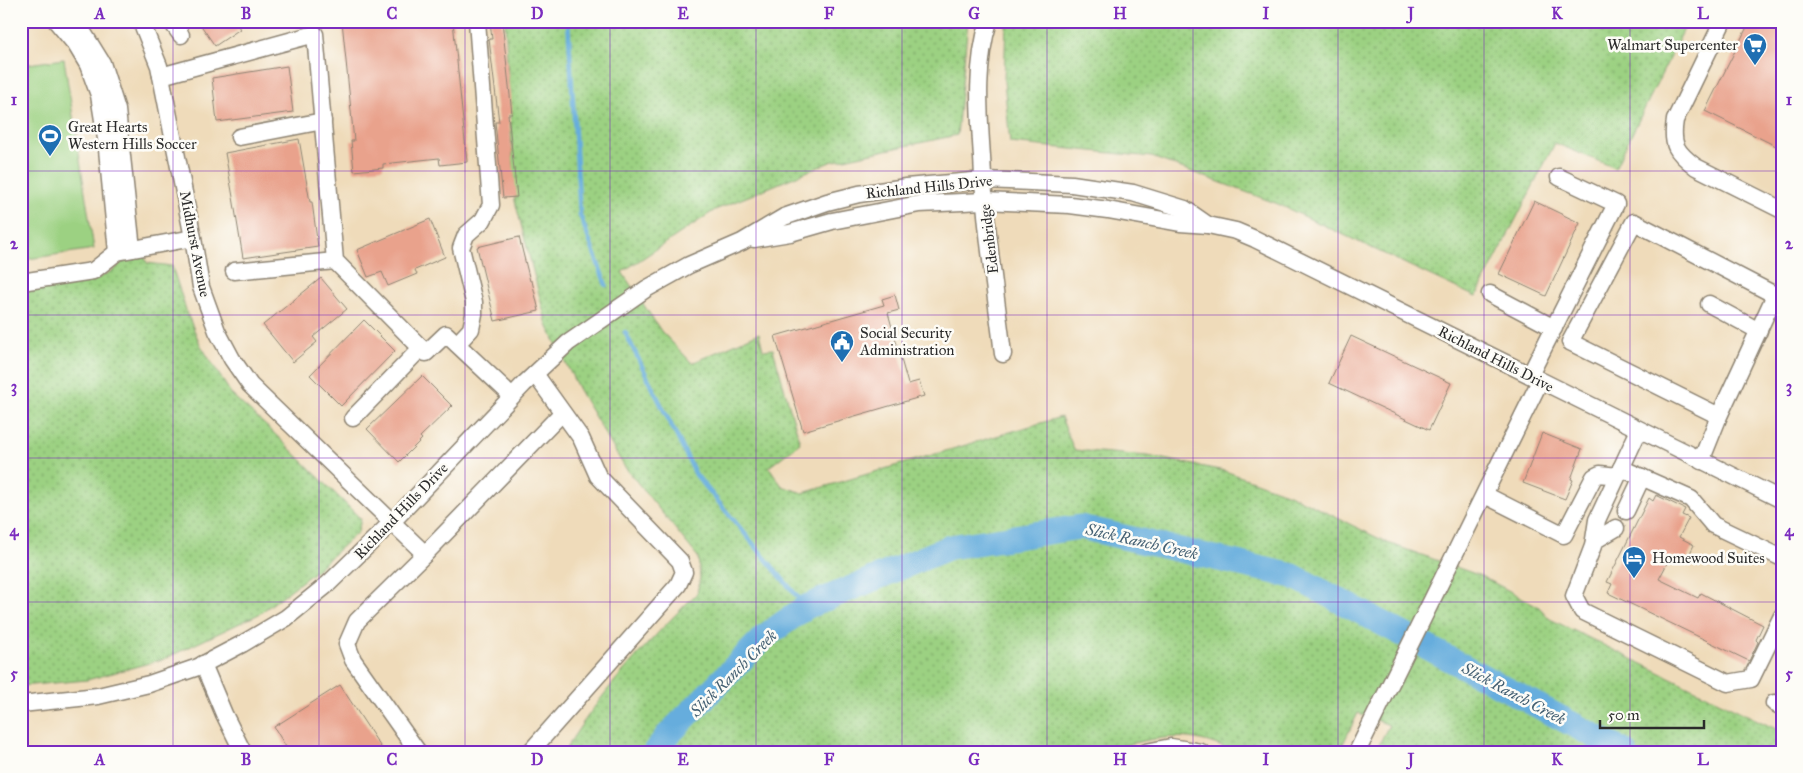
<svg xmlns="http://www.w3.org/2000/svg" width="1803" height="773" font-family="'IM FELL Great Primer',serif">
	<defs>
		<pattern id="grass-dots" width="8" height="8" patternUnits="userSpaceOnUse" patternTransform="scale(1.25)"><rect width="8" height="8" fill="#9cd182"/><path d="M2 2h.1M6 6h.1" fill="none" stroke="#7faa6b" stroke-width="1.8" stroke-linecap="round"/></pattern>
	</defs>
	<rect width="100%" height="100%" fill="#fdfcf7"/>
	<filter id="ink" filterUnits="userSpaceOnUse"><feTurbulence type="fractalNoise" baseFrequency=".02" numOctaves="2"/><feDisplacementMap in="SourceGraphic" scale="10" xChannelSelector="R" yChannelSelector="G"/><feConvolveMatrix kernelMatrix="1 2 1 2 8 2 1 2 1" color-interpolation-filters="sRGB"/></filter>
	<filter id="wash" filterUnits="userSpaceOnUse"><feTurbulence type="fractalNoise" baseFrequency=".0096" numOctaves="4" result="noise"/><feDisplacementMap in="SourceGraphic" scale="20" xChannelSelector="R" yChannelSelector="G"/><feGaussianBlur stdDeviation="1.12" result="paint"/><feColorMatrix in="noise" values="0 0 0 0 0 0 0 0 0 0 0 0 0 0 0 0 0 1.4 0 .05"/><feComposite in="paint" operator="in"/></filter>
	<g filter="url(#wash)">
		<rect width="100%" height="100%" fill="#efdbba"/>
		<g fill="url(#grass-dots)" stroke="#647e56">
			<path d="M 505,21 L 968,21 L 957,135 L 830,162 L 715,210 L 622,272 L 661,331 L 692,363 L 759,333 L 763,350 L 773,349 L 800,443 L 769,467 L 782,486 L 803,493 L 1061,417 L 1074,450 L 1148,456 L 1225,471 L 1289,494 L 1388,543 L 1481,576 L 1538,606 L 1550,619 L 1782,732 L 1782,752 L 1375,752 L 1389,725 L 1358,713 L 1339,752 L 1233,752 C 1183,726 1148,740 1097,752 L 564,752 C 600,692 648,642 697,593 L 700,578 L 698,557 L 624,466 L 579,390 L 547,325 L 515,201 Z"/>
			<polygon points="1006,21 1688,21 1615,168 1555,143 1476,297 1278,204 1152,157 1010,143 1004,81"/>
			<polygon points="144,256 147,263 172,266 187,313 200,344 232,395 274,433 361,519 358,532 313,573 259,614 164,659 87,680 21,686 21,290 99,278 114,270 124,260"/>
		</g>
		<polygon fill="#9cd182" stroke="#647e56" points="64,59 94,249 21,260 21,65"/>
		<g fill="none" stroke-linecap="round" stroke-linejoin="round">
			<g stroke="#66addd" stroke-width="4.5">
				<polyline points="568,21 580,215 606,285"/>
				<polyline points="625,332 696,475 806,607"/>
			</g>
			<polyline stroke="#66addd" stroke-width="25" points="655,752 667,736 764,637 806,607 950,547 1080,527 1293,576 1625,752"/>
		</g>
		<g id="blocks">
			<g fill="#e9a28c">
				<polygon points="198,21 235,21 240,29 215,46"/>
				<polygon points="342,21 453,21 467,162 440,165 439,158 383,164 383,168 354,171 351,141 354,141"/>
				<polygon points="490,21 502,21 512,114 508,114 517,197 503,198 495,122 499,122 489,39 492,39"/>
				<polygon points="1750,21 1782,21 1782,149 1705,111"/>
				<polygon points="287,66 293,112 217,122 212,78"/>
				<polygon points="299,139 310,202 312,202 318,247 243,258 233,197 225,153"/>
				<polygon points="1534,201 1580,223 1546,296 1499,274"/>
				<polygon points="430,219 445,257 415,270 417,274 388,286 382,272 368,277 357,250"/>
				<polygon points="519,237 530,281 532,281 539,311 495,321 477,247"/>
				<polygon points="321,278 347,309 313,337 317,342 293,362 263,325"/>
				<polygon points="895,295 899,310 888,313 908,384 919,381 924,396 803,431 775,336 884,305 882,299"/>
				<polygon points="364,320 395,351 341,406 310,375"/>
				<polygon points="1351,336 1451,383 1429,430 1329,383"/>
				<polygon points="422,376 452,406 420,437 422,439 399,462 367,429"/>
				<polygon points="1542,433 1582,449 1571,479 1573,480 1565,499 1523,483"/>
				<polygon points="1656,495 1685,509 1682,515 1689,518 1679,537 1694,545 1685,563 1671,556 1659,579 1698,598 1701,593 1763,625 1756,640 1758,642 1749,661 1608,593 1612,584 1607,582 1649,498 1653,501"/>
				<polygon points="340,685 384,752 289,752 274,727"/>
			</g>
		</g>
	</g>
	<g filter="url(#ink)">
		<use href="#blocks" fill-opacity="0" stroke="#8d8372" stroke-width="1"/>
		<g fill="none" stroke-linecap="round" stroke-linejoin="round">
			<g stroke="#8d8372" stroke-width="19">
				<g id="minor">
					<polyline points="56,21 76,45 88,65 99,95 106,139 117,252"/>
					<polyline points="76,21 102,63 117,110 132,249"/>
					<polyline points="141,21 159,66 193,238 201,287 217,331 232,359 250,385 425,554 357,621 347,644 353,660 418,752"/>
					<polyline points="171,21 181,35"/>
					<path d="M 989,21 C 975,64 979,113 982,157 C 983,172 983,188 985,203 C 989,253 997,303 1003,354"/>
					<path d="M 1723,21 L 1675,120 C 1671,145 1676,152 1696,167 L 1782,210"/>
					<polyline points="161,76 315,34 335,261 426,353 446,334 512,396"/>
					<polyline points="239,137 323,121"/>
					<polyline points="754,239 790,233 832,221 919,204 984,201 1070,205 1108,210 1180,223 1208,225 1236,231 1255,239 1782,500"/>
					<polyline points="234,271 335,261"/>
					<polyline points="21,282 93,271 117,252 193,238"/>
					<polyline points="1490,294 1554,328"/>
					<polyline points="1709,304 1759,331"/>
					<polyline points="457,344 471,329 474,314 474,302 461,248 466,235 483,220 491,205 477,21"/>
					<polyline points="1530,375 1616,204 1559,177"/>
					<polyline points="353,418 421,348"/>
					<polyline points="1639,430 1597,520 1593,546 1574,596 1582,611 1728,683 1751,679 1782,616"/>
					<polyline points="1701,461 1719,416 1775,295 1634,222 1570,342 1719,416"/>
					<polyline points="1621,468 1691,499 1713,525 1782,558"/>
					<polyline points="1485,495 1564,535 1594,477 1600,474 1617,476"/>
					<polyline points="1626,511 1642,477"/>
					<polyline points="1594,541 1616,528"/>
					<polyline points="425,554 562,413"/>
					<polyline points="203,664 224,714 243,752"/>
					<polyline points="1774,703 1782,707"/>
					<polyline points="21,704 98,696 149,684 198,667 242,644 286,618 328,584 392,522 524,384 568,343 646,289 689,265 742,242 784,217 827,202 859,194 906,187 984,180 1009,181 1072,184 1133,193 1185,209 1208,225"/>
					<polyline points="530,752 678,585 684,572 680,561 598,476 581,438 535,374"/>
					<polyline points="1146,752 1171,747 1201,752"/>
					<polyline points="1357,752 1540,381"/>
				</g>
			</g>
			<use href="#minor" stroke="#fff" stroke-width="16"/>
		</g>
	</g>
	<path fill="none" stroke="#7b2cbf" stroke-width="1" stroke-opacity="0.55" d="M 173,21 L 173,752M 319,21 L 319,752M 465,21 L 465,752M 610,21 L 610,752M 756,21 L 756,752M 902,21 L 902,752M 1047,21 L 1047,752M 1193,21 L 1193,752M 1338,21 L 1338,752M 1484,21 L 1484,752M 1630,21 L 1630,752M 21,171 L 1782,171M 21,315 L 1782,315M 21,458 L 1782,458M 21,602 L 1782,602"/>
	<defs>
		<g id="supermarket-pin" transform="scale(1.25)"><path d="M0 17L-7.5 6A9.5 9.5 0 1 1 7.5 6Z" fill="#1f6fb2" stroke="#fdfcf7"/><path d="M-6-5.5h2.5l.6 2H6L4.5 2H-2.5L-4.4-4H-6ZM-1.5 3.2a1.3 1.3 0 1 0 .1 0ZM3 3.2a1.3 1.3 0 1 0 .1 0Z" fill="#fff"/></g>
		<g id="stadium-pin" transform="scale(1.25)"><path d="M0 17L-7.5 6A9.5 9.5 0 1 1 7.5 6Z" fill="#1f6fb2" stroke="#fdfcf7"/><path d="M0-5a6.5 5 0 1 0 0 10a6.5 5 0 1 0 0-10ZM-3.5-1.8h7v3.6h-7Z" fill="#fff"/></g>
		<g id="civic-pin" transform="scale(1.25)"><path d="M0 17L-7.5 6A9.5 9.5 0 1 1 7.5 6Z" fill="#1f6fb2" stroke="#fdfcf7"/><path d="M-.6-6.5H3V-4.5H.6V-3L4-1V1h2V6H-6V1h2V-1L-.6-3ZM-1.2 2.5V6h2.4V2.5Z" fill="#fff"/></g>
		<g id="hotel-pin" transform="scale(1.25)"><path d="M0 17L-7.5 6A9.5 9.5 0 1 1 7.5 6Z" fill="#1f6fb2" stroke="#fdfcf7"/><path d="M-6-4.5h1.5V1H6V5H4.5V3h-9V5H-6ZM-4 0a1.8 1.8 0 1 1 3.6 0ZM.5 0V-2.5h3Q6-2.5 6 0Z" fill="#fff"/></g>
	</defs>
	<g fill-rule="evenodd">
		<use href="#supermarket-pin" x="1755" y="45"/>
		<use href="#stadium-pin" x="50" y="136"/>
		<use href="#civic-pin" x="842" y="342"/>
		<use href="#hotel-pin" x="1634" y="558"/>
	</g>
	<g text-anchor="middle" stroke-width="5" stroke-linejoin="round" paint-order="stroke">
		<g font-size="15" fill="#2b2b2b" stroke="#fdfcf7" text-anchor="start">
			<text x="1738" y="50" text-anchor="end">Walmart Supercenter</text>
			<text x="68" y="132">Great Hearts<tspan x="68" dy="17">Western Hills Soccer</tspan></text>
			<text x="860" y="338">Social Security<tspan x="860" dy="17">Administration</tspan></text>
			<text x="1652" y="563">Homewood Suites</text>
		</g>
		<g font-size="15" fill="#2b2b2b" stroke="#fdfcf7">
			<text transform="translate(929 187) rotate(-6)" y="5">Richland Hills Drive</text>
			<text transform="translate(989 239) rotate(-97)" y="5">Edenbridge</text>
			<text transform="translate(195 244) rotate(79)" y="5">Midhurst Avenue</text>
			<text transform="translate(1496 359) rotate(27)" y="5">Richland Hills Drive</text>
			<text transform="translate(401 511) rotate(-46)" y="5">Richland Hills Drive</text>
		</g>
		<g font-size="16" font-style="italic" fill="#435f72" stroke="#fdfcf7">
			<text transform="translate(1142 541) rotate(13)" y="6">Slick Ranch Creek</text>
			<text transform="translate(733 673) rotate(-45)" y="6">Slick Ranch Creek</text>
			<text transform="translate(1514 693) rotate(28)" y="6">Slick Ranch Creek</text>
		</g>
	</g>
	<rect width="1803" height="773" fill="none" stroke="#fdfcf7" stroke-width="55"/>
	<path d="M1600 720v8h104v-8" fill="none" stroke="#2b2b2b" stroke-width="2.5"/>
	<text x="1608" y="720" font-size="15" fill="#2b2b2b" stroke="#fdfcf7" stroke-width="4" paint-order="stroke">50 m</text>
	<rect x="28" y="28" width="1748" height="718" fill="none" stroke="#7b2cbf" stroke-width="2"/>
	<g font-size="16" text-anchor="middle" font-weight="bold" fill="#7b2cbf">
		<text x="100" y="19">A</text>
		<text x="246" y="19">B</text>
		<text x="392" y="19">C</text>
		<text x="537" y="19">D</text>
		<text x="683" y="19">E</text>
		<text x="829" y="19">F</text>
		<text x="974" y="19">G</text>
		<text x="1120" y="19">H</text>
		<text x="1266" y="19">I</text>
		<text x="1411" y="19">J</text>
		<text x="1557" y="19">K</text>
		<text x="1703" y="19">L</text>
		<text x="14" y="105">1</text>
		<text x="1789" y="105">1</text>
		<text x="14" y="249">2</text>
		<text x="1789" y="249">2</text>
		<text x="14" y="392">3</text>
		<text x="1789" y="392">3</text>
		<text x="14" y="536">4</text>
		<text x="1789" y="536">4</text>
		<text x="14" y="679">5</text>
		<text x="1789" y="679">5</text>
		<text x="100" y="765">A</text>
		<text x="246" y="765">B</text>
		<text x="392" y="765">C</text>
		<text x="537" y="765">D</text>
		<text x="683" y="765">E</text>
		<text x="829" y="765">F</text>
		<text x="974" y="765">G</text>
		<text x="1120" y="765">H</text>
		<text x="1266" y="765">I</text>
		<text x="1411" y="765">J</text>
		<text x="1557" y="765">K</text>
		<text x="1703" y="765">L</text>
	</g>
</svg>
